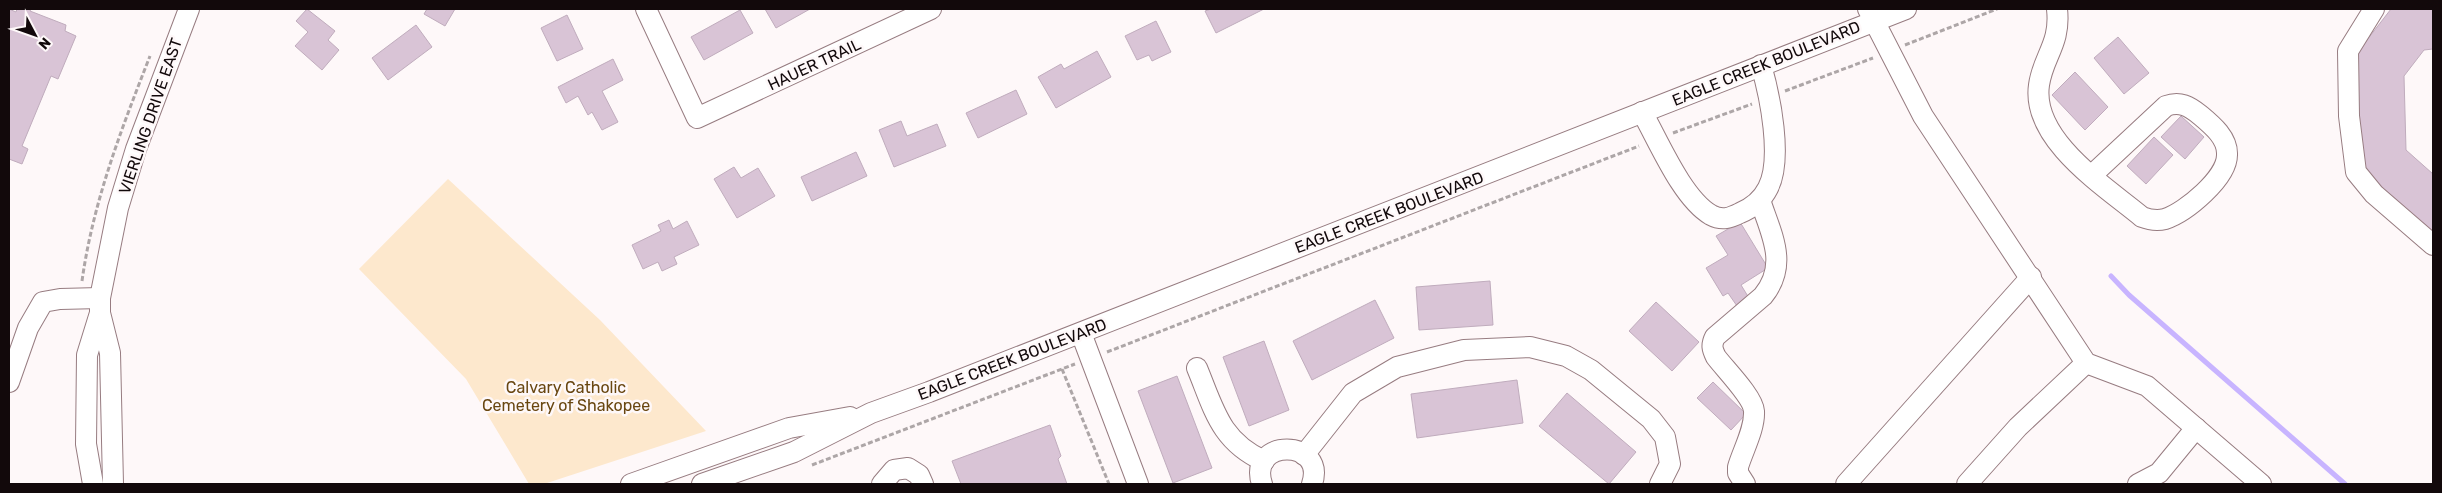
<svg xmlns="http://www.w3.org/2000/svg" width="2442" height="493" font-family="Rubik,sans-serif">
	<rect width="100%" height="100%" fill="#fef8f9"/>
	<polygon fill="#fde8cd" points="448,179 600,320 706,431 544,484 529,484 466,379 359,269"/>
	<g fill="none" stroke-linecap="round" stroke-linejoin="round">
		<polyline stroke="#c8b4ff" stroke-width="5" points="2111,276 2129,295 2345,484"/>
	</g>
	<g fill="#d9c4d6" stroke="#c0acbd">
		<polygon points="9,9 16,12 17,9 31,9 30,11 66,25 65,31 76,36 58,79 51,76 22,146 28,149 22,164 9,159"/>
		<polygon points="307,9 335,31 328,40 339,50 322,70 295,46 308,32 296,21"/>
		<polygon points="427,9 455,9 445,26 424,14"/>
		<polygon points="765,9 810,9 776,28"/>
		<polygon points="1211,9 1264,9 1216,33 1205,11"/>
		<polygon points="2391,9 2433,9 2433,49 2424,50 2404,76 2406,150 2433,174 2433,238 2359,172 2353,58"/>
		<polygon points="740,10 753,33 704,60 691,37"/>
		<polygon points="567,15 583,49 557,61 541,28"/>
		<polygon points="1156,21 1171,52 1152,61 1149,55 1137,60 1125,36"/>
		<polygon points="416,25 432,47 388,80 372,58"/>
		<polygon points="2118,37 2149,73 2124,94 2094,58"/>
		<polygon points="1097,51 1111,77 1056,108 1038,77 1061,64 1064,69"/>
		<polygon points="613,59 623,80 602,91 618,122 602,130 592,112 588,115 578,96 566,103 558,87"/>
		<polygon points="2075,72 2108,107 2085,130 2052,95"/>
		<polygon points="1016,90 1027,114 978,138 966,113"/>
		<polygon points="2181,116 2204,137 2185,159 2161,137"/>
		<polygon points="901,121 907,136 937,124 946,146 894,167 879,130"/>
		<polygon points="2154,137 2173,155 2146,184 2127,166"/>
		<polygon points="856,152 867,176 812,201 801,177"/>
		<polygon points="734,167 741,178 758,168 775,196 737,218 714,179"/>
		<polygon points="669,220 673,229 687,221 699,245 674,257 677,264 662,271 658,262 643,269 632,245 661,231 658,225"/>
		<polygon points="1740,222 1768,268 1741,285 1749,298 1737,306 1728,293 1723,296 1706,268 1728,255 1716,236"/>
		<polygon points="1490,281 1493,325 1419,330 1416,287"/>
		<polygon points="1375,300 1394,338 1312,380 1293,341"/>
		<polygon points="1656,302 1699,342 1672,371 1629,331"/>
		<polygon points="1264,341 1289,410 1249,426 1223,357"/>
		<polygon points="1177,376 1212,468 1173,483 1138,391"/>
		<polygon points="1517,380 1523,423 1417,438 1411,394"/>
		<polygon points="1713,382 1746,414 1731,430 1697,398"/>
		<polygon points="1567,393 1636,452 1609,484 1539,426"/>
		<polygon points="1050,425 1061,456 1058,459 1067,484 961,484 952,461"/>
	</g>
	<g fill="none" stroke-linecap="round" stroke-linejoin="round">
		<g stroke="#977c81" stroke-width="22">
			<g id="minor">
				<polyline points="646,9 697,118 931,9"/>
				<polyline points="1868,9 1923,116 2086,363 2147,386 2261,484"/>
				<path d="M 2057,9 C 2061,44 2043,56 2039,85 C 2031,140 2106,187 2142,217 C 2150,220 2157,221 2165,219 C 2186,212 2227,178 2227,155 C 2228,138 2212,125 2200,115 C 2189,106 2180,101 2166,106 L 2092,175"/>
				<polyline points="2374,9 2348,51 2349,116 2356,172 2374,194 2433,245"/>
				<path d="M 1642,112 C 1659,142 1682,198 1711,215 C 1722,221 1730,218 1740,213 C 1752,208 1762,200 1768,188 C 1783,159 1770,96 1761,65"/>
				<polyline points="1081,333 1138,484"/>
				<path d="M 1197,368 C 1214,409 1220,441 1264,461"/>
				<polyline points="9,382 28,328 43,302 60,299 100,298"/>
				<polyline points="1304,455 1353,393 1397,367 1464,350 1530,347 1566,356 1591,370 1651,419 1665,437 1670,464 1660,484"/>
				<polyline points="93,484 86,444 87,355 100,313"/>
				<polyline points="113,484 110,353 100,313 100,298 118,208 136,149 189,9"/>
				<polyline points="631,484 789,428 850,417"/>
				<polyline points="702,484 794,452 871,413 929,392 1906,9"/>
				<polyline points="882,484 894,470 908,468 919,475 923,484"/>
				<path d="M 1262,484 C 1247,438 1327,438 1312,484"/>
				<path d="M 1745,484 L 1738,473 L 1738,467 C 1743,450 1755,429 1754,411 C 1753,397 1725,369 1716,357 C 1712,349 1711,345 1715,337 L 1763,296 C 1789,264 1771,234 1760,200"/>
				<polyline points="1846,484 2031,277"/>
				<polyline points="1967,484 2018,427 2086,363"/>
				<polyline points="2138,484 2159,473 2196,428"/>
			</g>
		</g>
		<g stroke="#ada6a7" stroke-width="3" stroke-dasharray="5 2.5" stroke-linecap="butt">
			<polyline points="1905,45 1997,9"/>
			<polyline points="1785,91 1873,58"/>
			<polyline points="1673,133 1752,104"/>
			<path d="M 82,281 C 93,202 121,130 150,56"/>
			<polyline points="1107,352 1639,146"/>
			<polyline points="1062,369 1109,484"/>
			<polyline points="812,465 1075,364"/>
		</g>
		<use href="#minor" stroke="#fff" stroke-width="20"/>
	</g>
	<g text-anchor="middle" stroke-width="5" stroke-linejoin="round" paint-order="stroke">
		<g font-size="16" fill="#12090b" stroke="#fef8f9">
			<text transform="translate(1766 63) rotate(-22)" y="6">EAGLE CREEK BOULEVARD</text>
			<text transform="translate(814 64) rotate(-25)" y="6">HAUER TRAIL</text>
			<text transform="translate(150 116) rotate(-71)" y="6">VIERLING DRIVE EAST</text>
			<text transform="translate(1389 212) rotate(-21)" y="6">EAGLE CREEK BOULEVARD</text>
			<text transform="translate(1012 359) rotate(-21)" y="6">EAGLE CREEK BOULEVARD</text>
		</g>
		<g font-size="16" fill="#694711" stroke="#fef8f9">
			<text x="566" y="393">Calvary Catholic<tspan x="566" dy="18">Cemetery of Shakopee</tspan></text>
		</g>
	</g>
	<rect width="2442" height="493" fill="none" stroke="#12090b" stroke-width="20"/>
	<g transform="translate(35 35) rotate(131)" stroke="#fef8f9" stroke-width="4" paint-order="stroke">
	<path d="M0-4L9 19L0 12L-9 19Z" fill="#12090b"/>
	<text y="-8" font-size="14" font-weight="bold" text-anchor="middle" fill="#12090b">N</text>
	</g>
</svg>
